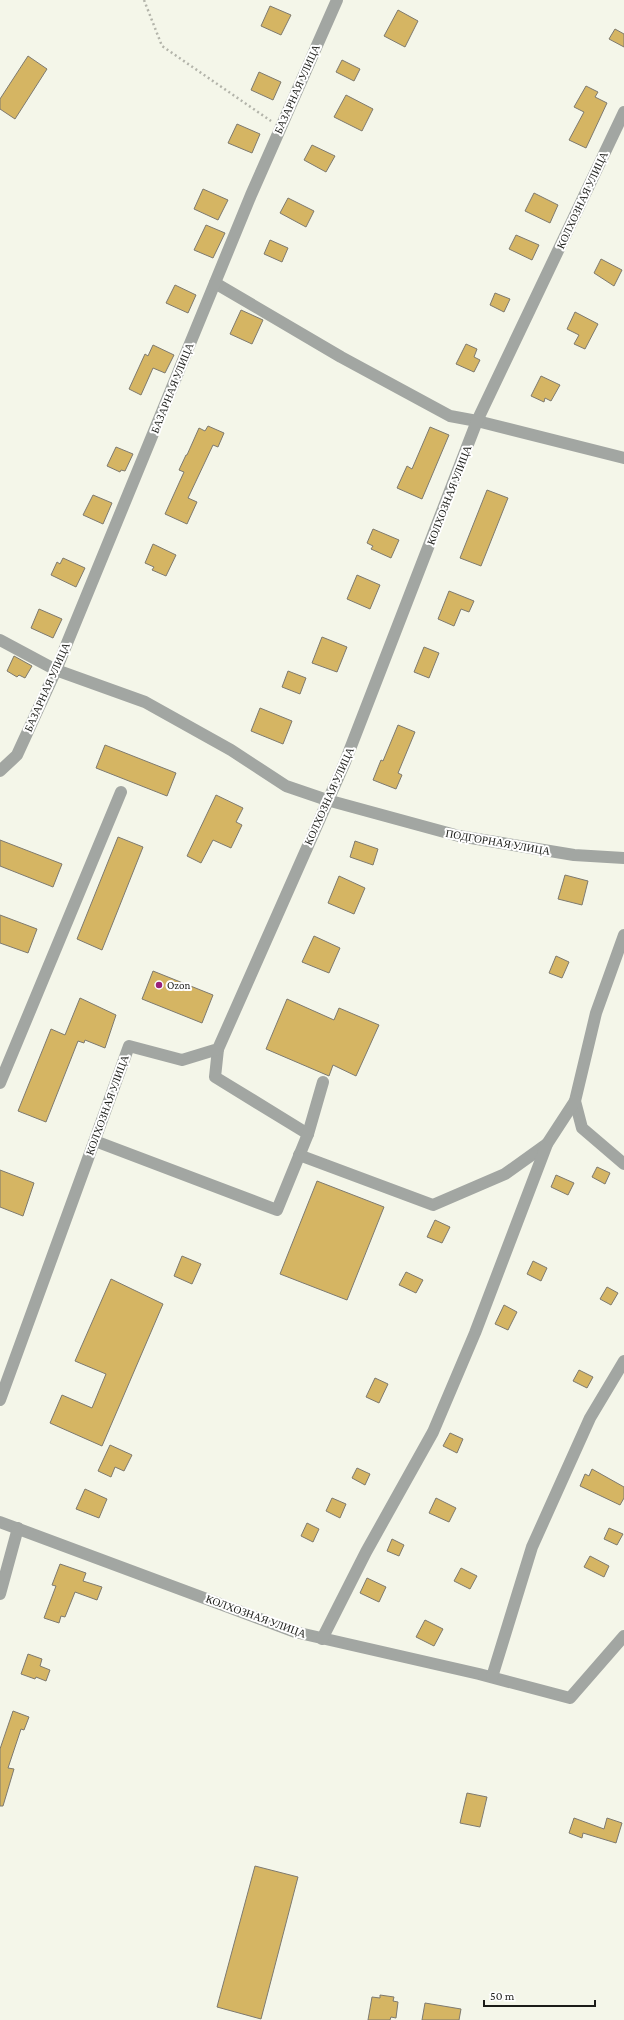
<svg xmlns="http://www.w3.org/2000/svg" width="624" height="2020" font-family="'Crimson Pro',serif">
	<rect width="100%" height="100%" fill="#f4f6e9"/>
	<g fill="#d5b563" stroke="#7e7a6f">
		<polygon points="270,6 291,15 281,35 261,26"/>
		<polygon points="398,10 418,21 405,47 384,36"/>
		<polygon points="615,29 624,34 624,47 609,39"/>
		<polygon points="28,56 47,69 15,119 0,109 0,99"/>
		<polygon points="342,60 360,69 354,81 336,72"/>
		<polygon points="259,72 281,82 273,100 251,90"/>
		<polygon points="586,86 598,92 595,97 607,103 586,148 569,140 584,112 574,107"/>
		<polygon points="346,95 373,109 362,131 334,117"/>
		<polygon points="237,124 260,134 252,153 228,143"/>
		<polygon points="312,145 335,156 326,172 304,160"/>
		<polygon points="203,189 228,200 218,220 194,209"/>
		<polygon points="534,193 558,205 550,223 525,211"/>
		<polygon points="288,198 314,211 306,227 280,213"/>
		<polygon points="206,225 225,233 213,258 194,250"/>
		<polygon points="516,235 539,245 532,260 509,249"/>
		<polygon points="270,240 288,248 282,262 264,254"/>
		<polygon points="601,259 622,270 614,286 594,273"/>
		<polygon points="175,285 196,295 188,313 166,303"/>
		<polygon points="495,293 510,299 504,312 490,305"/>
		<polygon points="241,310 263,320 252,344 230,334"/>
		<polygon points="575,312 598,324 585,349 574,344 579,335 567,329"/>
		<polygon points="466,344 477,349 474,357 480,360 474,372 456,364"/>
		<polygon points="153,345 174,355 165,373 153,368 141,395 129,389 145,354 148,356"/>
		<polygon points="541,376 560,385 551,401 545,398 544,402 531,396"/>
		<polygon points="208,426 224,433 218,447 213,445 188,498 197,502 187,524 165,514 184,472 179,470 186,455 187,455 199,428 205,431"/>
		<polygon points="430,427 449,435 422,499 397,488 407,466 412,469"/>
		<polygon points="116,447 133,454 125,471 121,470 120,472 107,466"/>
		<polygon points="487,490 508,498 481,566 460,558"/>
		<polygon points="93,495 112,503 103,524 83,515"/>
		<polygon points="373,529 399,540 391,558 371,549 373,546 367,543"/>
		<polygon points="153,544 176,555 166,576 152,570 154,567 145,563"/>
		<polygon points="63,558 85,568 76,587 51,575 57,562 60,564"/>
		<polygon points="357,575 380,585 370,609 347,599"/>
		<polygon points="449,591 474,601 469,612 461,609 454,626 438,619"/>
		<polygon points="39,609 62,619 53,638 31,628"/>
		<polygon points="322,637 347,647 337,672 312,663"/>
		<polygon points="424,647 439,653 429,678 414,672"/>
		<polygon points="14,656 32,666 25,678 19,675 17,677 7,671"/>
		<polygon points="288,671 306,678 300,694 282,687"/>
		<polygon points="260,708 292,721 283,744 251,731"/>
		<polygon points="398,725 415,732 398,773 402,775 396,789 373,780 381,760 383,761"/>
		<polygon points="105,745 176,773 167,796 96,768"/>
		<polygon points="216,795 243,808 236,822 242,825 231,848 213,840 201,863 187,856"/>
		<polygon points="118,837 143,847 102,950 77,939"/>
		<polygon points="0,840 62,864 53,887 0,866"/>
		<polygon points="355,841 378,849 373,865 350,857"/>
		<polygon points="565,875 588,881 582,905 558,899"/>
		<polygon points="339,876 365,888 354,914 328,903"/>
		<polygon points="0,915 37,929 28,953 0,943"/>
		<polygon points="314,936 340,948 329,973 302,962"/>
		<polygon points="556,956 569,962 562,978 549,973"/>
		<polygon points="153,971 213,995 202,1023 142,999"/>
		<polygon points="80,998 116,1015 105,1048 85,1040 84,1043 78,1041 46,1122 18,1111 51,1029 65,1035"/>
		<polygon points="287,999 334,1020 339,1008 379,1025 356,1076 333,1065 329,1076 266,1049"/>
		<polygon points="597,1167 610,1173 605,1184 592,1177"/>
		<polygon points="0,1170 34,1183 23,1216 0,1207"/>
		<polygon points="556,1175 574,1183 568,1195 551,1187"/>
		<polygon points="317,1181 384,1207 347,1300 280,1274"/>
		<polygon points="435,1220 450,1227 442,1243 427,1237"/>
		<polygon points="182,1256 201,1264 192,1284 174,1276"/>
		<polygon points="533,1261 547,1268 541,1281 527,1274"/>
		<polygon points="406,1272 423,1280 416,1293 399,1285"/>
		<polygon points="111,1279 163,1304 102,1446 50,1423 62,1395 92,1408 106,1374 75,1361"/>
		<polygon points="607,1287 618,1293 611,1305 600,1299"/>
		<polygon points="504,1305 517,1312 508,1330 495,1324"/>
		<polygon points="579,1370 593,1377 587,1388 573,1381"/>
		<polygon points="375,1378 388,1384 379,1403 366,1397"/>
		<polygon points="450,1433 463,1439 457,1453 443,1446"/>
		<polygon points="110,1445 132,1455 124,1471 115,1467 111,1477 98,1471"/>
		<polygon points="357,1468 370,1474 365,1485 352,1478"/>
		<polygon points="592,1469 624,1487 624,1498 620,1505 580,1486 585,1474 589,1476"/>
		<polygon points="85,1489 107,1499 99,1518 76,1509"/>
		<polygon points="332,1498 346,1504 340,1518 326,1511"/>
		<polygon points="436,1498 456,1508 449,1522 429,1513"/>
		<polygon points="307,1523 319,1529 313,1542 301,1536"/>
		<polygon points="609,1528 623,1534 617,1545 604,1539"/>
		<polygon points="392,1539 404,1545 399,1556 387,1551"/>
		<polygon points="590,1556 609,1566 604,1577 584,1567"/>
		<polygon points="60,1564 86,1573 83,1581 102,1587 97,1600 75,1592 65,1617 61,1616 59,1623 44,1618 56,1586 52,1585"/>
		<polygon points="461,1568 477,1576 470,1589 454,1581"/>
		<polygon points="367,1578 386,1587 379,1602 360,1593"/>
		<polygon points="425,1620 443,1629 434,1646 416,1637"/>
		<polygon points="28,1654 42,1659 40,1666 50,1670 46,1681 36,1677 35,1679 21,1674"/>
		<polygon points="13,1711 29,1717 24,1730 21,1729 8,1768 14,1769 3,1806 0,1806 0,1749"/>
		<polygon points="467,1793 487,1797 480,1827 460,1823"/>
		<polygon points="574,1818 604,1829 607,1818 622,1823 616,1843 583,1833 582,1838 569,1833"/>
		<polygon points="255,1866 298,1877 261,2019 217,2007"/>
		<polygon points="380,1995 394,1997 393,2001 398,2002 396,2018 391,2017 390,2020 368,2020 372,1997 380,1998"/>
		<polygon points="425,2003 461,2009 459,2020 422,2020"/>
	</g>
	<g fill="none" stroke-linecap="round" stroke-linejoin="round">
		<polyline stroke="#b3b4aa" stroke-width="2.5" stroke-dasharray="2 3" stroke-linecap="butt" points="144,0 162,46 271,121"/>
		<g stroke="#a2a6a2" stroke-width="12">
			<polyline points="215,283 341,357 450,416 477,421 624,458"/>
			<polyline points="0,640 56,670 145,702 231,750 286,786 327,800 459,836 574,855 624,858"/>
			<polyline points="0,771 17,755 56,670 251,195 337,0"/>
			<polyline points="624,935 596,1013 575,1101 582,1128 624,1164"/>
			<polyline points="218,1049 215,1077 308,1134"/>
			<polyline points="0,1083 121,792"/>
			<polyline points="95,1141 277,1210 308,1134 323,1082"/>
			<polyline points="299,1155 433,1205 505,1174 547,1144"/>
			<polyline points="0,1400 129,1046 182,1060 218,1049 345,762 477,421 624,112"/>
			<polyline points="0,1522 295,1632 479,1674 570,1698 624,1636"/>
			<polyline points="0,1594 18,1528"/>
			<polyline points="322,1639 366,1552 433,1432 475,1333 547,1144 575,1101"/>
			<polyline points="492,1677 532,1547 590,1418 624,1361"/>
		</g>
	</g>
	<circle fill="#99207a" stroke="#fff" stroke-width="1.5" cx="159" cy="985" r="4"/>
	<g text-anchor="middle" stroke-width="4" stroke-linejoin="round" paint-order="stroke">
		<g font-size="11" fill="#1b1c18" stroke="#fff">
			<text transform="translate(297 89) rotate(-66)" y="4">БАЗАРНАЯ УЛИЦА</text>
			<text transform="translate(582 200) rotate(-65)" y="4">КОЛХОЗНАЯ УЛИЦА</text>
			<text transform="translate(172 388) rotate(-68)" y="4">БАЗАРНАЯ УЛИЦА</text>
			<text transform="translate(449 495) rotate(-69)" y="4">КОЛХОЗНАЯ УЛИЦА</text>
			<text transform="translate(47 687) rotate(-66)" y="4">БАЗАРНАЯ УЛИЦА</text>
			<text transform="translate(329 796) rotate(-66)" y="4">КОЛХОЗНАЯ УЛИЦА</text>
			<text transform="translate(498 842) rotate(10)" y="4">ПОДГОРНАЯ УЛИЦА</text>
			<text transform="translate(107 1105) rotate(-70)" y="4">КОЛХОЗНАЯ УЛИЦА</text>
			<text transform="translate(256 1616) rotate(20)" y="4">КОЛХОЗНАЯ УЛИЦА</text>
		</g>
		<g font-size="11" fill="#1b1c18" stroke="#fff" text-anchor="start">
			<text x="167" y="989">Ozon</text>
		</g>
	</g>
	<path d="M484 2000v6h111v-6" fill="none" stroke="#1b1c18" stroke-width="2"/>
	<text x="490" y="2000" font-size="12" fill="#1b1c18" stroke="#ffffff" stroke-width="3" paint-order="stroke">50 m</text>
</svg>
